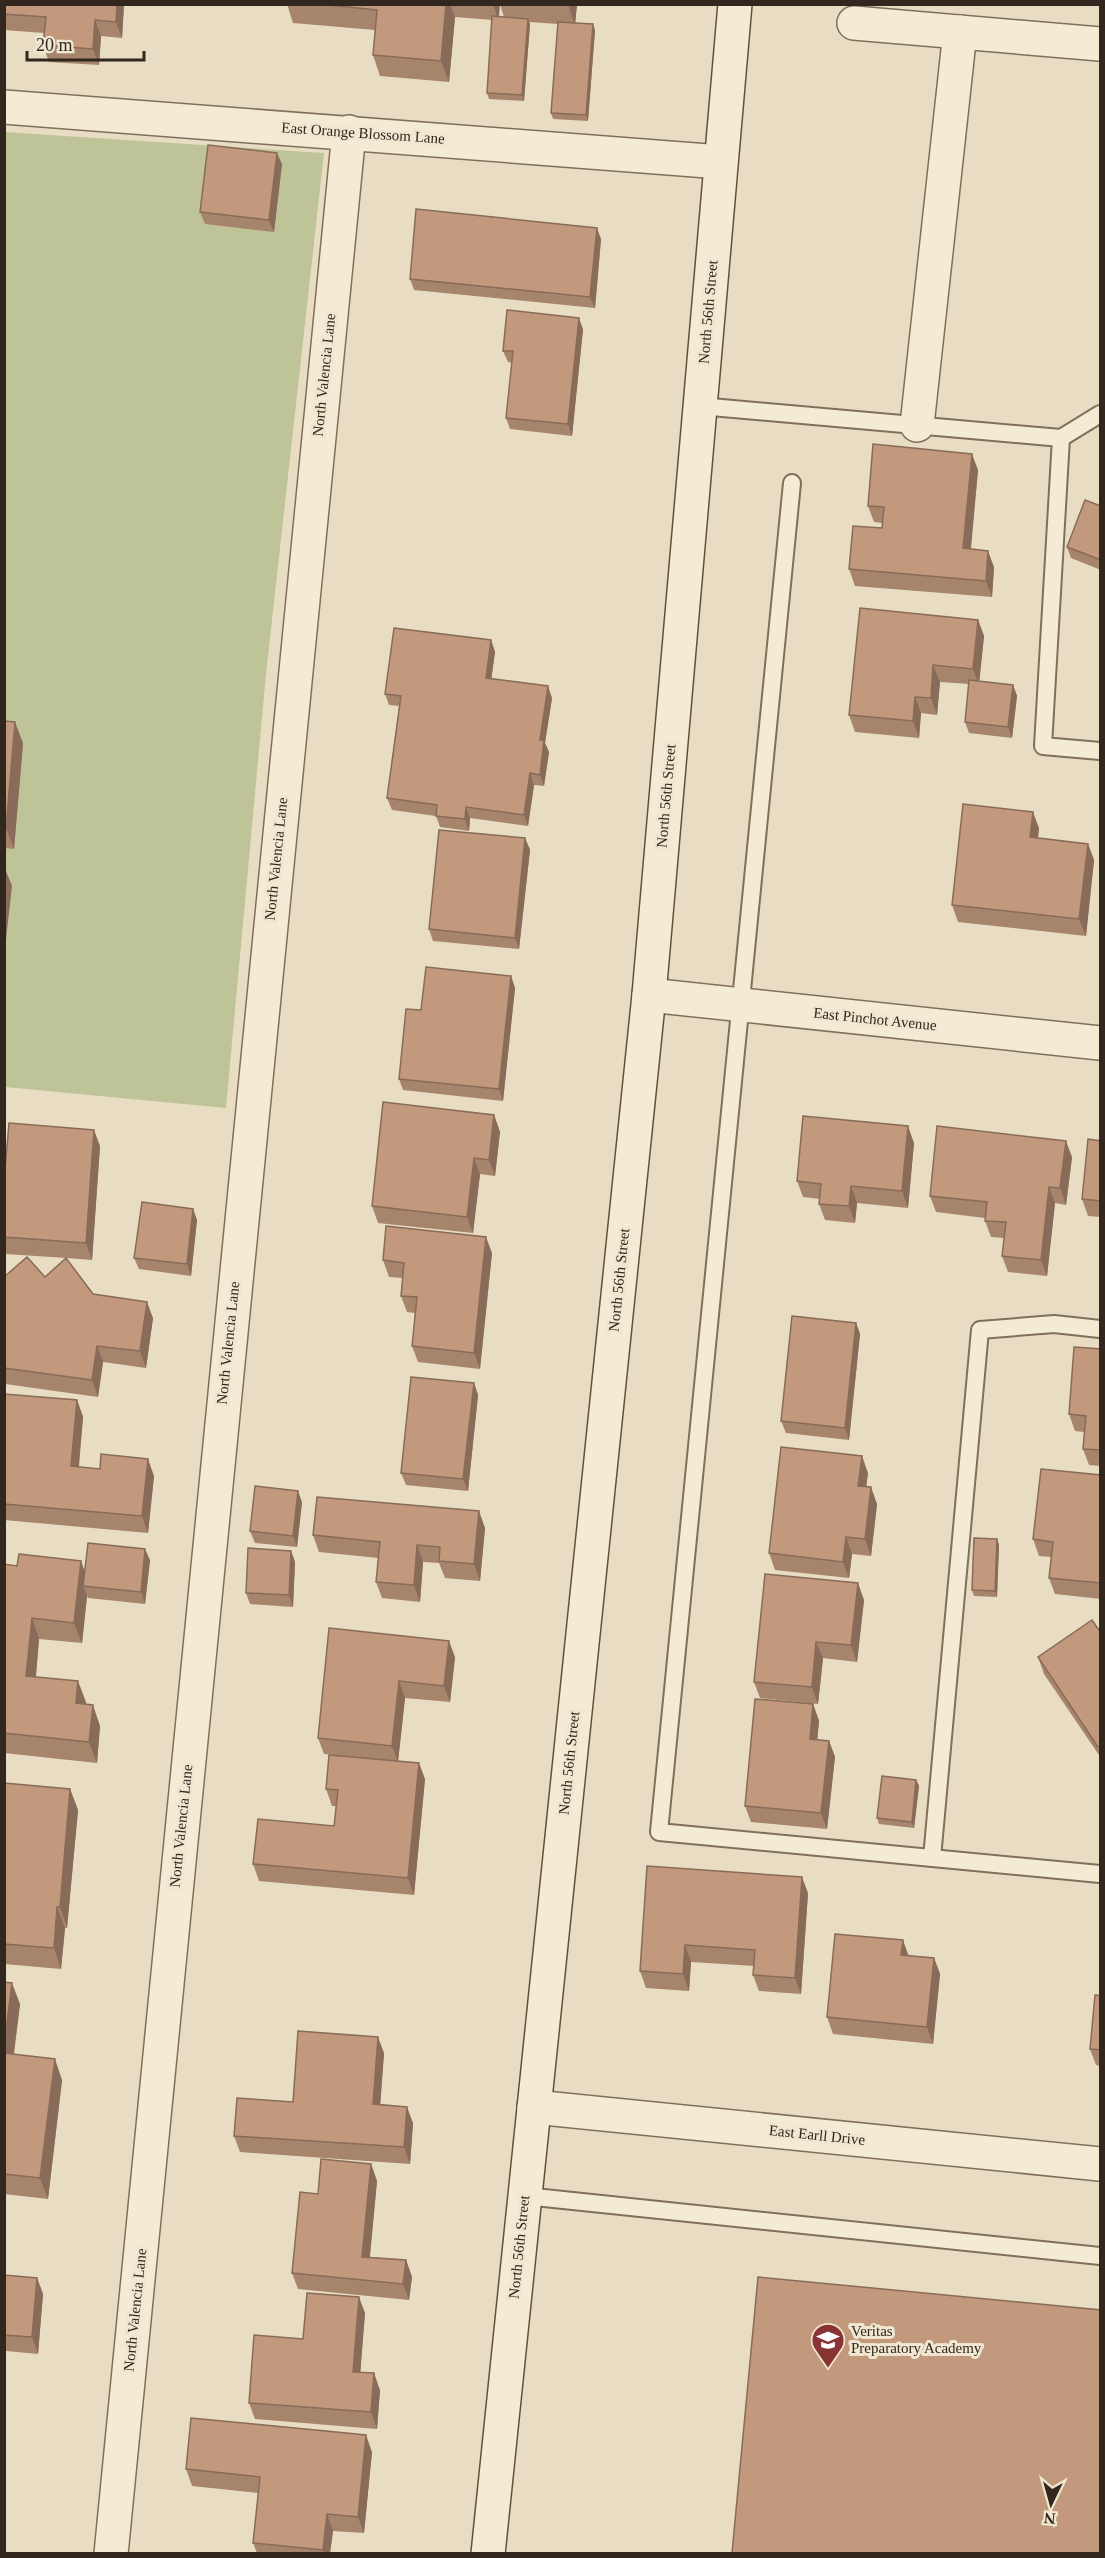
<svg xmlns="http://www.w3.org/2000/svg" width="1105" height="2558" font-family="Georgia,serif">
	<rect width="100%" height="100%" fill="#e8ddc3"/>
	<polygon fill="#bfc498" points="4,132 324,153 266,674 226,1108 5,1087"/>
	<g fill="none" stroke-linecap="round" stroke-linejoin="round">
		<g stroke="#806f5c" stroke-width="20">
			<g id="service">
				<polyline points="700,406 1061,438 1100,414"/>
				<polyline points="1061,438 1043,746 1100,751"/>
				<polyline points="792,483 659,1832 1100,1874"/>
				<polyline points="932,1858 980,1330 1054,1324 1100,1329"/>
				<polyline points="525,2196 1100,2256"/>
			</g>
		</g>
		<g stroke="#806f5c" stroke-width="36">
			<g id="minor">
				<polyline points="854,23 1100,44"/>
				<polyline points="4,107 721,162"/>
				<polyline points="917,425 960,32"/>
				<polyline points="649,995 1100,1043"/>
				<polyline points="111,2554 349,132"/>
			</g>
		</g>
		<g stroke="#806f5c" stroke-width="36">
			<polyline id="tertiary" points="534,2107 1100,2164"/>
		</g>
		<g stroke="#62503f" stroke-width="36">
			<polyline id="secondary" points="488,2554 649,995 735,4"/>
		</g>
		<use href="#service" stroke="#f4ebd5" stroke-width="16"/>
		<use href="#minor" stroke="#f4ebd5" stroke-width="33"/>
		<use href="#tertiary" stroke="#f4ebd5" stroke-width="33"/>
		<use href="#secondary" stroke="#f4ebd5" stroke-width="33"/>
	</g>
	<g fill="#a7846c">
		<polygon points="4,4 124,4 122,38 101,36 99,65 49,62 43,45 44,33 4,30"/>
		<polygon points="287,4 500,4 499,17 504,17 500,4 577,4 575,23 595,30 588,121 553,119 551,113 558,24 529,22 530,24 524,101 489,99 487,93 492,20 455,17 449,82 380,76 373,55 375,30 293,23"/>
		<polygon points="282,164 274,232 205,224 200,212"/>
		<polygon points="601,239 595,308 414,290 410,279"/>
		<polygon points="583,329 572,436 510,429 506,418 512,363 508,362 503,351"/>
		<polygon points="978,470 971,549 994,567 992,597 855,586 849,569 882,528 882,523 874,522 868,506"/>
		<polygon points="1101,506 1101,570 1071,558 1067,547"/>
		<polygon points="978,620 984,636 979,681 1013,685 1017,696 1012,738 969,733 965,722 969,684 940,682 937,715 921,713 919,738 855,732 849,715"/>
		<polygon points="491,640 495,652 491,679 552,698 545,743 549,752 544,786 534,785 528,826 470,818 469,831 440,827 436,816 392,810 387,798 399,706 389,705 385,694"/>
		<polygon points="4,721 23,743 14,849 4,848"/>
		<polygon points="1039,828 1038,838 1088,844 1094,860 1086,936 958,922 952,905"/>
		<polygon points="525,838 530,850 519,949 433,941 429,929"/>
		<polygon points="511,976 515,988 503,1101 403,1090 399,1079 421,1010"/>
		<polygon points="494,1115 500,1132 495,1176 480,1174 473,1233 378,1223 372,1206"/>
		<polygon points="1101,1141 1101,1217 1088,1216 1082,1199"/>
		<polygon points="914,1143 908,1208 857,1203 855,1223 825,1220 819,1204 820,1199 803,1197 797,1181"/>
		<polygon points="100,1146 92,1260 66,1258 93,1294 153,1318 146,1368 103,1362 98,1397 5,1384 4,1277 45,1277 66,1258 6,1254 4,1249 4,1181"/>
		<polygon points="1072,1157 1066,1205 1055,1203 1047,1276 1008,1272 1002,1256 1004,1238 991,1237 985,1221 985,1218 936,1212 930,1196"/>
		<polygon points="193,1209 197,1220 191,1276 139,1269 134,1258"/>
		<polygon points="492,1253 480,1369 418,1362 412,1346 415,1313 407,1312 401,1296 403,1278 389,1277 383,1260"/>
		<polygon points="856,1323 860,1334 849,1440 786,1433 781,1421"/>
		<polygon points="1101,1349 1101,1466 1089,1465 1083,1449 1084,1432 1075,1431 1069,1414"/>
		<polygon points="474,1383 478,1395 468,1491 406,1485 401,1473"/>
		<polygon points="4,1394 77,1400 83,1417 79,1467 154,1476 148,1533 4,1520"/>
		<polygon points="868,1473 866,1487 877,1504 871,1556 852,1554 849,1578 775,1570 769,1553"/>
		<polygon points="1101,1475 1101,1599 1055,1594 1049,1578 1051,1557 1039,1556 1033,1539"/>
		<polygon points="302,1502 297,1547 255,1543 250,1531"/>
		<polygon points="485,1528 480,1581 445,1578 439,1563 423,1562 420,1602 382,1598 376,1582 378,1558 319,1552 313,1535"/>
		<polygon points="997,1539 999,1545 997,1597 974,1596 972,1590"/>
		<polygon points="291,1551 295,1562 293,1607 250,1604 246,1593"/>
		<polygon points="150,1560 145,1604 88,1598 87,1596 82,1643 39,1639 36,1677 86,1702 85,1704 100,1726 97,1763 4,1753 4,1564 17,1566 81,1561 85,1572"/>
		<polygon points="864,1600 857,1662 823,1658 818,1704 760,1698 754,1682"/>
		<polygon points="329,1628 455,1657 450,1702 405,1698 398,1761 425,1779 414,1895 259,1881 253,1864 334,1826 336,1806 332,1806 326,1789 334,1755 324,1754 318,1738"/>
		<polygon points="1101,1633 1101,1758 1044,1674 1038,1657"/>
		<polygon points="813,1704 819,1721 817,1740 829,1741 835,1757 827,1829 751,1822 745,1806"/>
		<polygon points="916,1780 919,1786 914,1828 879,1824 877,1818"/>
		<polygon points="4,1783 70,1789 78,1810 67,1928 65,1928 61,1969 4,1964"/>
		<polygon points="647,1866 808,1893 801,1994 759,1991 753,1975 754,1966 691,1962 689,1991 646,1988 640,1971"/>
		<polygon points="909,1956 934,1958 940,1974 933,2044 833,2034 827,2017"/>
		<polygon points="4,1982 20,2004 14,2054 62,2080 48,2199 4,2194"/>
		<polygon points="1101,1996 1101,2066 1096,2065 1090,2049"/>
		<polygon points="384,2053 380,2105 413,2123 410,2164 240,2152 234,2136 293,2102"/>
		<polygon points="371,2164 377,2181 370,2257 406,2260 412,2277 409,2300 298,2289 292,2273 318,2194"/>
		<polygon points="4,2275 37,2278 43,2294 38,2354 6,2351 4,2376"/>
		<polygon points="365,2313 360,2373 380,2390 377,2429 255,2419 249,2403 303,2339"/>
		<polygon points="372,2452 364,2533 333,2531 330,2553 257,2553 253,2543 258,2493 192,2486 186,2469"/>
	</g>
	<g fill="#886b58">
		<polygon points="117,4 124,4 122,38 116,22"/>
		<polygon points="446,4 450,4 455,17 449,82 441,61"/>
		<polygon points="493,4 500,4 498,20"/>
		<polygon points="568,4 577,4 575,26"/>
		<polygon points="528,19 530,24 524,101 522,95"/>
		<polygon points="95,20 101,36 99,65 93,49"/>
		<polygon points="593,24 595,30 588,121 586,115"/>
		<polygon points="277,153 282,164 274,232 269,220"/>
		<polygon points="597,228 601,239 595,308 590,297"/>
		<polygon points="579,318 583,329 572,436 568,424"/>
		<polygon points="972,454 978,470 969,565 963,548"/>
		<polygon points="988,551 994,567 992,597 986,581"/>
		<polygon points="978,620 984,636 979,685 973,669"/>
		<polygon points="491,640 495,652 490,689 486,678"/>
		<polygon points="933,665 940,682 937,715 931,698"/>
		<polygon points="1013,685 1017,696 1012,738 1008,727"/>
		<polygon points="548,686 552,698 545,743 549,752 544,786 540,775 540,740"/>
		<polygon points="915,697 921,713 919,738 913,721"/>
		<polygon points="15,722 23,743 14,849 6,828"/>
		<polygon points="530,773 534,785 528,826 524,815"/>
		<polygon points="466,807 470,818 469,831 465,819"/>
		<polygon points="1033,812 1039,828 1036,854 1030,837"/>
		<polygon points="525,838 530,850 519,949 515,938"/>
		<polygon points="1088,844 1094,860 1086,936 1079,919"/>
		<polygon points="4,866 12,886 4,957"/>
		<polygon points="511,976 515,988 503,1101 499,1089"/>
		<polygon points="494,1115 500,1132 495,1176 489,1160"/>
		<polygon points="908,1126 914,1143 908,1208 902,1191"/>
		<polygon points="94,1130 100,1146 92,1260 86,1243"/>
		<polygon points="1066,1141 1072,1157 1066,1205 1060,1188"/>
		<polygon points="474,1158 480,1174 473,1233 467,1217"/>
		<polygon points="851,1186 857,1203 855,1223 849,1206"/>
		<polygon points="1049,1187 1055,1203 1047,1276 1041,1260"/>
		<polygon points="193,1209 197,1220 191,1276 187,1264"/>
		<polygon points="486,1237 492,1253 480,1369 474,1353"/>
		<polygon points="147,1302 153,1318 146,1368 140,1351"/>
		<polygon points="856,1323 860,1334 849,1440 845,1428"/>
		<polygon points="97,1346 103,1362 98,1397 92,1380"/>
		<polygon points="474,1383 478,1395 468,1491 463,1479"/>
		<polygon points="77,1400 83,1417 77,1483 71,1466"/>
		<polygon points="862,1456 868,1473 864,1503 858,1486"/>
		<polygon points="148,1459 154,1476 148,1533 142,1516"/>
		<polygon points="871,1487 877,1504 871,1556 865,1539"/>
		<polygon points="298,1491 302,1502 297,1547 293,1536"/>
		<polygon points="479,1511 485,1528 480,1581 474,1564"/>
		<polygon points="846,1537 852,1554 849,1578 843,1562"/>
		<polygon points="997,1539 999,1545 997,1597 995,1591"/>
		<polygon points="417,1545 423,1562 420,1602 414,1585"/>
		<polygon points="145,1549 150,1560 145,1604 141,1592"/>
		<polygon points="291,1551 295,1562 293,1607 289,1595"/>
		<polygon points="81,1561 88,1582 83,1586 87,1596 82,1643 74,1623"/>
		<polygon points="858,1583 864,1600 857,1662 851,1645"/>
		<polygon points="32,1618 39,1639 34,1696 26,1676"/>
		<polygon points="449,1641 455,1657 450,1702 444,1686"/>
		<polygon points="816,1642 823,1658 818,1704 812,1687"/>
		<polygon points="78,1681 86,1702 83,1723 76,1703"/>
		<polygon points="399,1681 405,1698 398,1762 392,1746"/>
		<polygon points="813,1704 819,1721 816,1756 810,1739"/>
		<polygon points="93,1705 100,1726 97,1763 89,1742"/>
		<polygon points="829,1741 835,1757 827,1829 821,1813"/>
		<polygon points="419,1763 425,1779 414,1895 408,1878"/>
		<polygon points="916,1780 919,1786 914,1828 912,1822"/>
		<polygon points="70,1789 78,1810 67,1928 60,1907"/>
		<polygon points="802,1877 808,1893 801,1994 795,1978"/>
		<polygon points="57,1907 65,1928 61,1969 54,1948"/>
		<polygon points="903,1940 909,1957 901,1955"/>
		<polygon points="685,1945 691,1962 689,1991 683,1974"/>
		<polygon points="934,1958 940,1974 933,2044 927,2027"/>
		<polygon points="12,1983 20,2004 11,2074 4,2056 4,2045"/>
		<polygon points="378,2037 384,2053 379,2121 373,2104"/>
		<polygon points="55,2059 62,2080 48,2199 40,2178"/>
		<polygon points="407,2107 413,2123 410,2164 404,2147"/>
		<polygon points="371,2164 377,2181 368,2273 362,2257"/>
		<polygon points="406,2260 412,2277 409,2300 403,2284"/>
		<polygon points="37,2278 43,2294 38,2354 32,2337"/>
		<polygon points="359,2297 365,2313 359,2389 353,2372"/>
		<polygon points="4,2346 6,2351 4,2376"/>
		<polygon points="374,2373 380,2390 377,2429 371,2412"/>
		<polygon points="366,2435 372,2452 364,2533 358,2517"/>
		<polygon points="327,2514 333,2531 330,2553 324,2553 323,2550"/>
	</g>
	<g fill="#c2997d" stroke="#886b58" stroke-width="1.5">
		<polygon points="4,4 117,4 116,22 95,20 93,49 43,45 46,17 4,14"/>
		<polygon points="318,4 446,4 441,61 373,55 377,10"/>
		<polygon points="492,16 528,19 522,95 487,93"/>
		<polygon points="558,22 593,24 586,115 551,113"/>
		<polygon points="208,145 277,153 269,220 200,212"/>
		<polygon points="416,209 597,228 590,297 410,279"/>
		<polygon points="507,310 579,318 568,424 506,418 513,351 503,351"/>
		<polygon points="873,444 972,454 963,548 988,551 986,581 849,569 853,526 882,528 884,507 868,506"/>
		<polygon points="1085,500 1101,506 1101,560 1067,547"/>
		<polygon points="860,608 978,620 973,669 933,665 931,698 915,697 913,721 849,715"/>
		<polygon points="394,628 491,640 486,678 548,686 540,740 544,740 540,775 530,773 524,815 466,807 465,819 436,816 437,805 387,798 401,696 385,694"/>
		<polygon points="969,680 1013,685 1008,727 965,722"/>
		<polygon points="4,721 15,722 6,828 4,828"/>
		<polygon points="963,804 1033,812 1030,837 1088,844 1079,919 952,905"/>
		<polygon points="439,830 525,838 515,938 429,929"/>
		<polygon points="426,967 511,976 499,1089 399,1079 406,1009 421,1010"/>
		<polygon points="383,1102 494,1115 489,1160 474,1158 467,1217 372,1206"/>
		<polygon points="803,1116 908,1126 902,1191 851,1186 849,1206 819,1204 821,1184 797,1181"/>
		<polygon points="9,1123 94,1130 86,1243 4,1237 4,1181"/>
		<polygon points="937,1126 1066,1141 1060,1188 1049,1187 1041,1260 1002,1256 1006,1222 985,1221 987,1202 930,1196"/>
		<polygon points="1088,1139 1101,1141 1101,1201 1082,1199"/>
		<polygon points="142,1202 193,1209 187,1264 134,1258"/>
		<polygon points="386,1226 486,1237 474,1353 412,1346 417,1297 401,1296 404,1263 383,1260"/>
		<polygon points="27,1257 45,1277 66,1258 93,1294 147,1302 140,1351 97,1346 92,1380 4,1368 4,1277"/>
		<polygon points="792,1316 856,1323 845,1428 781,1421"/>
		<polygon points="1074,1347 1101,1349 1101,1450 1083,1449 1086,1416 1069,1414"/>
		<polygon points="411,1377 474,1383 463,1479 401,1473"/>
		<polygon points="4,1394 77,1400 71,1466 100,1469 101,1454 148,1459 142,1516 4,1504"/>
		<polygon points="781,1447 862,1456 858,1486 871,1487 865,1539 846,1537 843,1562 769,1553"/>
		<polygon points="1041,1469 1101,1475 1101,1583 1049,1578 1053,1542 1033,1539"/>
		<polygon points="255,1486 298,1491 293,1536 250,1531"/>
		<polygon points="317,1497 479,1511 474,1564 439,1561 440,1547 417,1545 414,1585 376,1582 380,1542 313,1535"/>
		<polygon points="974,1538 997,1539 995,1591 972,1590"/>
		<polygon points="88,1543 145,1549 141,1592 83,1586"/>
		<polygon points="248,1548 291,1551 289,1595 246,1593"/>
		<polygon points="19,1554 81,1561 74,1623 32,1618 26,1676 78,1681 76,1703 93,1705 89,1742 4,1733 4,1564 17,1566"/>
		<polygon points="765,1574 858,1583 851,1645 816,1642 812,1687 754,1682"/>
		<polygon points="1092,1620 1101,1633 1101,1746 1098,1747 1038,1657"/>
		<polygon points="329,1628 449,1641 444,1686 399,1681 392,1746 318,1738"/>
		<polygon points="755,1699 813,1704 810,1739 829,1741 821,1813 745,1806"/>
		<polygon points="329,1755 419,1763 408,1878 253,1864 258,1819 334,1826 338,1790 326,1789"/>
		<polygon points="882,1776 916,1780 912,1822 877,1818"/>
		<polygon points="4,1783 70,1789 60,1907 57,1907 54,1948 4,1944"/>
		<polygon points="647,1866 802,1877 795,1978 753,1975 755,1950 685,1945 683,1974 640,1971"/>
		<polygon points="835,1934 903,1940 901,1955 934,1958 927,2027 827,2017"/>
		<polygon points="4,1982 12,1983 4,2045"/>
		<polygon points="1095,1995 1101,1996 1101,2050 1090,2049"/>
		<polygon points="298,2031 378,2037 373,2104 407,2107 404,2147 234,2136 237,2098 293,2102"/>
		<polygon points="4,2053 55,2059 40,2178 4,2174"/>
		<polygon points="321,2159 371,2164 362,2257 406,2260 403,2284 292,2273 300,2192 318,2194"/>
		<polygon points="4,2275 37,2278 32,2337 4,2335"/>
		<polygon points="758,2277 1101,2310 1101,2553 732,2553"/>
		<polygon points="307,2293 359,2297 353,2372 374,2373 371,2412 249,2403 254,2335 303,2339"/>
		<polygon points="191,2418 366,2435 358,2517 327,2514 323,2550 253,2543 260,2477 186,2469"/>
	</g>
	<defs>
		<g id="school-pin" transform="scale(1.725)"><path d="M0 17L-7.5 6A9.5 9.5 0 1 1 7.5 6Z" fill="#883334" stroke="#f0e7d1"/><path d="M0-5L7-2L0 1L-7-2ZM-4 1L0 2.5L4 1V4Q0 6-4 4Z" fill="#fff"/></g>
	</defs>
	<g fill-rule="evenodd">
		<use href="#school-pin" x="828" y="2340"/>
	</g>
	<g text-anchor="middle" stroke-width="6" stroke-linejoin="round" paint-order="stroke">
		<g font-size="15" fill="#31271e" stroke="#f0e7d1">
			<text transform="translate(363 133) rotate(4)" y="5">East Orange Blossom Lane</text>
			<text transform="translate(708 312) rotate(-85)" y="5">North 56th Street</text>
			<text transform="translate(324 375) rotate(-84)" y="5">North Valencia Lane</text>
			<text transform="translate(666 796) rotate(-85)" y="5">North 56th Street</text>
			<text transform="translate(276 859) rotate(-84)" y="5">North Valencia Lane</text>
			<text transform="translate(875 1019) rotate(6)" y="5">East Pinchot Avenue</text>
			<text transform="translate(619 1280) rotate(-84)" y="5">North 56th Street</text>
			<text transform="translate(228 1343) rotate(-84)" y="5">North Valencia Lane</text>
			<text transform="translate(569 1763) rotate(-84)" y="5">North 56th Street</text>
			<text transform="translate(181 1826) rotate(-84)" y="5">North Valencia Lane</text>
			<text transform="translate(817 2135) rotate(6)" y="5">East Earll Drive</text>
			<text transform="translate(519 2247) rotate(-84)" y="5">North 56th Street</text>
			<text transform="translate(135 2310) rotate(-84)" y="5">North Valencia Lane</text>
		</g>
		<g font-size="15" fill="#31271e" stroke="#f0e7d1" text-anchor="start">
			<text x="851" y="2336">Veritas<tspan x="851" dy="17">Preparatory Academy</tspan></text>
		</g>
	</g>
	<rect width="1105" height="2558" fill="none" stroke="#31271e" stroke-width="12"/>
	<g transform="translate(1051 2504) rotate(185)" stroke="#f0e7d1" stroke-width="4.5" paint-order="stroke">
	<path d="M0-4.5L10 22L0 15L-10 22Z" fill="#31271e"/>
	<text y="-9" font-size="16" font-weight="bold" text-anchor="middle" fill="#31271e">N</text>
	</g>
	<path d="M27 51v9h117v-9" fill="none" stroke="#31271e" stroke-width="3"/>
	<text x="36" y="51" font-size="18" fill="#31271e" stroke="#f0e7d1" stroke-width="4.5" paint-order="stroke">20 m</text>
</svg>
